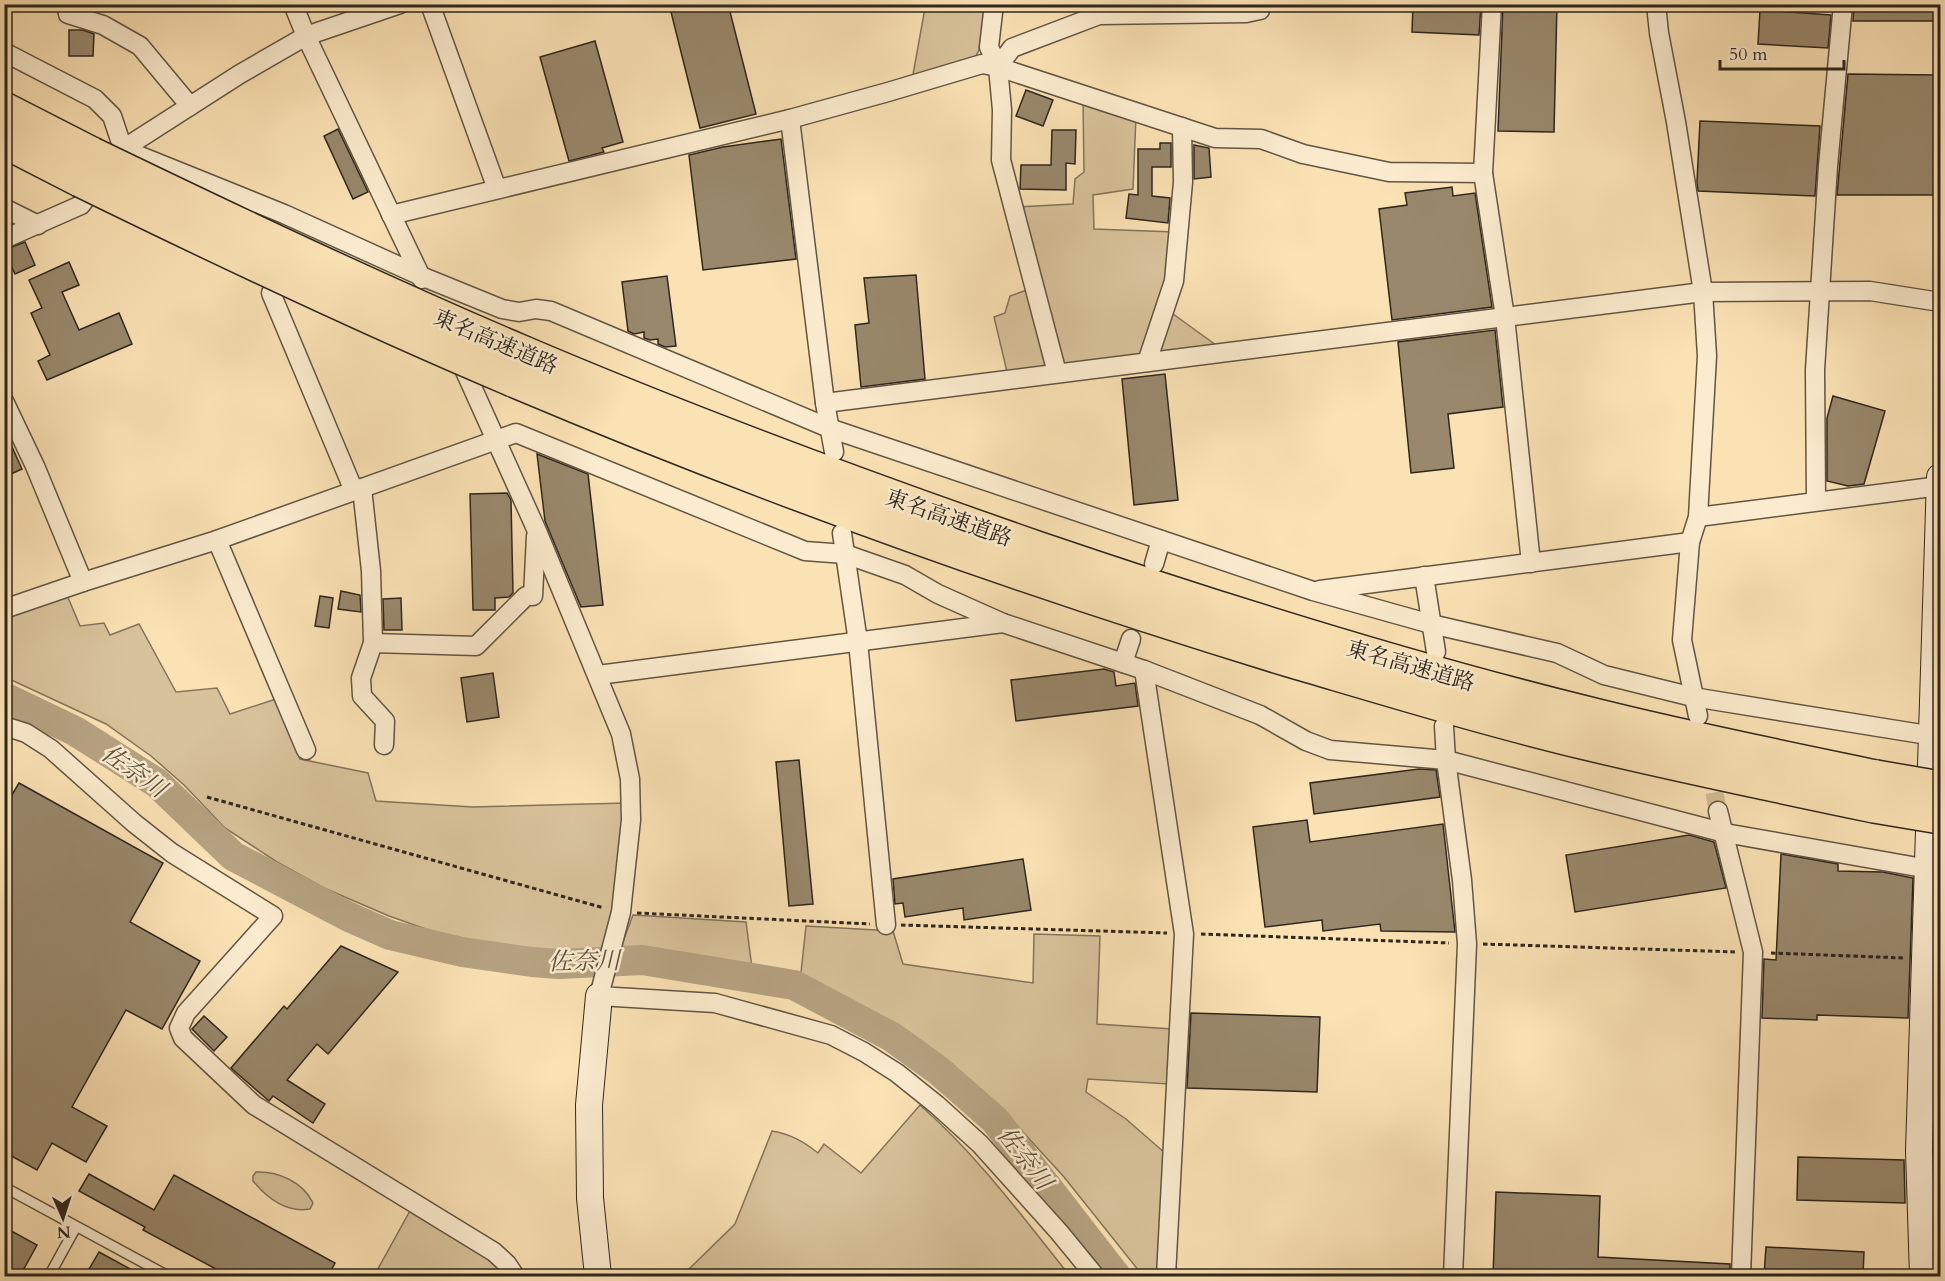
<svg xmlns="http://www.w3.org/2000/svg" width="1945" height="1281" font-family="Cardo,'Noto Serif JP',serif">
	<rect width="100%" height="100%" fill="#fbe2b5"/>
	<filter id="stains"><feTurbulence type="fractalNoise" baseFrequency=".00333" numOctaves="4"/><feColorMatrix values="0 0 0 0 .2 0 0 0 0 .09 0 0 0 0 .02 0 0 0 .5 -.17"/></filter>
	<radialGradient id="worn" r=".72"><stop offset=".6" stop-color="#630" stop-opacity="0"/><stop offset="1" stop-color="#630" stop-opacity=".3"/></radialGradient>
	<g fill="#d8c29b" stroke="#84745c" stroke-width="1.5">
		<polygon points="953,4 985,5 979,50 975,58 912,80 925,8"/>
		<polygon points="1083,101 1136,116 1133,189 1093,195 1094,229 1175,232 1170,281 1145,357 1061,368 1018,207 1073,204 1075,179 1084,172"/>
		<polygon points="1027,290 1051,370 1008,376 994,317 1005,313 1010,296"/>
		<polygon points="1169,311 1220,348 1152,356"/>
		<polygon points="67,595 80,626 104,623 110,635 139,624 176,692 217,688 230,714 276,699 300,759 368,773 376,801 473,807 626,803 617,911 601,952 559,952 496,945 437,933 389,916 324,888 277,862 225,828 184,785 151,756 106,724 5,677 4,617"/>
		<polygon points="633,915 746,922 752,968 619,952"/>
		<polygon points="806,926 893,931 903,964 1033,983 1034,934 1100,936 1097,1024 1172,1029 1169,1084 1088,1079 1086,1092 1126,1119 1165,1153 1160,1276 1143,1276 1064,1177 1002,1109 949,1066 891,1026 800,982"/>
		<path d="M 920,1105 C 979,1157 1021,1215 1070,1276 L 688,1276 L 687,1271 L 735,1224 L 772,1131 C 790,1134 803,1141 818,1153 L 824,1144 L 861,1173 Z"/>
		<path d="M 256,1172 C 278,1171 303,1182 313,1203 L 310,1209 C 287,1213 267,1198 253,1181 L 253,1176 Z"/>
		<polygon points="411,1209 500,1264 507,1276 374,1276"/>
	</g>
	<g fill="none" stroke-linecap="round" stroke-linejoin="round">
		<polyline stroke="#b6a281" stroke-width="30" points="4,697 75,731 157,783 233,856 349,917 390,935 462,952 532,962 559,964 642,960 794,985 892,1037 939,1071 995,1120 1116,1276"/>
	</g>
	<g fill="#99886c" stroke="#2f261c" stroke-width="1.5">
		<polygon points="669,4 728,4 756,114 700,128"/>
		<polygon points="1413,4 1481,4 1479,35 1412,32"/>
		<polygon points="1503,4 1557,4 1554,132 1498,131"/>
		<polygon points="1854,4 1936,4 1936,21 1853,21"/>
		<polygon points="1760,10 1831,15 1828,48 1758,44"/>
		<polygon points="69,30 83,30 94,34 93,56 69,56"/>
		<polygon points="595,41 623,142 602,148 604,152 569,161 540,57"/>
		<polygon points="1848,74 1936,75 1936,139 1940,139 1940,195 1837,195"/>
		<polygon points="1026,90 1053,100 1043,126 1016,116"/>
		<polygon points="1700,121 1820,126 1815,196 1698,191 1697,182"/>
		<polygon points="338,129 368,192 353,199 324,136"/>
		<polygon points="1052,130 1076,130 1075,164 1066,163 1066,190 1020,189 1021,165 1051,165"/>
		<polygon points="781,139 796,259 703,270 689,155 723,147"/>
		<polygon points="1160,143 1171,143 1171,167 1152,167 1152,196 1170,198 1168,223 1126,218 1129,194 1138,195 1138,149 1160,149"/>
		<polygon points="1194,145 1209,148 1211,177 1194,179"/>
		<polygon points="1452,187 1453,196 1475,193 1492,307 1392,320 1379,209 1407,205 1405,193"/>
		<polygon points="25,242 35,265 15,274 4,250"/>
		<polygon points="69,262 79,285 62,292 79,330 119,313 132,344 47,380 38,361 50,355 31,313 42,308 29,280"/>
		<polygon points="916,275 925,379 861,387 855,325 869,323 864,278"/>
		<polygon points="667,276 676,346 665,347 658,344 658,339 650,340 644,338 644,332 634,334 628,331 622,282"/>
		<polygon points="1495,330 1503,407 1448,414 1454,468 1411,473 1398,342"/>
		<polygon points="1165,374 1178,500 1134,505 1122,379"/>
		<polygon points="1833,396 1885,411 1864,484 1848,486 1827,481 1827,418"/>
		<polygon points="4,429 22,469 4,477"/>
		<polygon points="537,454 588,474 603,605 581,607 545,521"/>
		<polygon points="507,493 511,500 513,593 509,597 495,598 495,610 473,610 470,494"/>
		<polygon points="341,591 360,595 361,612 338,609"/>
		<polygon points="320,596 333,598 329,628 315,626"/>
		<polygon points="401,598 402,630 384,630 383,599"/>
		<polygon points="1104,669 1114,672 1116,686 1135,683 1138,706 1016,721 1011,680"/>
		<polygon points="493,673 499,717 467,722 461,678"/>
		<polygon points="799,760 813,904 789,906 776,762"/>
		<polygon points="1419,769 1436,770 1440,797 1314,814 1310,783"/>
		<polygon points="19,783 163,863 130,922 200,961 162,1029 126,1010 72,1107 107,1126 86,1162 52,1143 37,1170 4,1152 4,808"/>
		<polygon points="1307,820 1310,842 1443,824 1455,932 1381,931 1380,924 1323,931 1322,920 1265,927 1253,827"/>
		<polygon points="1689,835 1714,842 1726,888 1575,912 1566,855"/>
		<polygon points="1781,854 1838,864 1838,871 1883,872 1913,878 1908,1018 1817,1015 1817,1020 1762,1018 1764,959 1776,960"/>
		<polygon points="1023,859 1031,910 964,920 963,908 905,917 903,903 895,904 893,879"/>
		<polygon points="341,946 398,972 328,1054 317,1044 287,1080 325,1104 313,1123 273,1096 269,1101 231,1068 284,1006 287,1009"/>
		<polygon points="1191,1013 1320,1017 1317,1092 1187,1088"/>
		<polygon points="204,1016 227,1037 214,1051 192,1029"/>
		<polygon points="1798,1157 1904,1160 1905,1203 1797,1200"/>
		<polygon points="89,1174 154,1210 174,1175 335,1263 328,1276 229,1276 143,1230 145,1227 79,1191"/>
		<polygon points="1496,1192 1600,1196 1598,1257 1730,1264 1730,1276 1493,1276"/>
		<polygon points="4,1227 37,1245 20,1276 4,1276"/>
		<polygon points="1766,1247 1864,1252 1863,1276 1764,1276"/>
		<polygon points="99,1252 143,1276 85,1276"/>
	</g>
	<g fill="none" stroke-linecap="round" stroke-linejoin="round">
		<polyline stroke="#d2bc96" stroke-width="18" stroke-dasharray="18 9" stroke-linecap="butt" points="1709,766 1718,811"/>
		<g stroke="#625542" stroke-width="12">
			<g id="lane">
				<polyline points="4,1187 168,1276"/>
				<polyline points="49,1276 76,1227"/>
			</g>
		</g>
		<g stroke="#625542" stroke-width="21">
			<g id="street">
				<polyline points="66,4 68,14 103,25 140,46 190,106"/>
				<polyline points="293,4 306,36 422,279"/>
				<polyline points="430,4 497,189"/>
				<polyline points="994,4 989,47 998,67 1002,110 1001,160 1057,373"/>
				<polyline points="1492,4 1483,173 1505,317 1531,563"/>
				<polyline points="1656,4 1659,33 1676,122 1703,292 1707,356 1698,517 1690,542 1682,640 1698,716"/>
				<polyline points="4,52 95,99 112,116 123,149 284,214 421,276 502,309 519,312 536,309 551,311 829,428 1313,591 1431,624 1557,653 1604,675 1693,697 1940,737"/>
				<polyline points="998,67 1012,48 1099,15 1246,13 1260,10 1261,4"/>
				<polyline points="790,119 825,403 834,452"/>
				<polyline points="118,155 123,149 240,74 306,36 400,4"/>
				<polyline points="4,208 38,225"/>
				<polyline points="391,215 790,119 888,92 982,64 998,67 1215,138 1261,139 1303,154 1389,172 1483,173"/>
				<polyline points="4,239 81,205 98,182"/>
				<polyline points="271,293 354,491"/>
				<polyline points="459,358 537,531 621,734 630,779 631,820 621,912 599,996 715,1003 831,1035 864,1052 897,1073 937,1105 980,1144 1059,1232 1095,1276"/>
				<polyline points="1147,362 1174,281 1183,182 1182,127"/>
				<polyline points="4,401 35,466 83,582"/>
				<polyline points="825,403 1703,292 1870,291 1940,302"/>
				<polyline points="362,488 371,571 373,643 361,678 362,696 385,721 384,745"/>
				<polyline points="1816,501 1815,370 1828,166 1843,4"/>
				<polyline points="1698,517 1940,486"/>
				<polyline points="842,533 858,642 886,925"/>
				<polyline points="217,540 306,750"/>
				<polyline points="1154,564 1161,540"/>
				<polyline points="1424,576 1436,652"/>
				<polyline points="1320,590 1690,542"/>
				<polyline points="4,609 83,582 217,540 516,433 805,551 845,554 905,575 938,594 1003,623 1144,670 1260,715 1306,741 1330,750 1446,760 1725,833 1940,871"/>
				<polyline points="373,643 476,646 526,596 533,596 536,536"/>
				<polyline points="1123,663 1131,639"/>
				<polyline points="1144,670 1184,934 1166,1276"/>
				<polyline points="598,675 1003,623"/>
				<polyline points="4,726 26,733 51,749 134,823 172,853 273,916 186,1013 179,1028 183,1038 254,1105 494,1252 507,1264 515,1276"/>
				<polyline points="1444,726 1446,760 1462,880 1467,944 1453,1276"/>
				<polyline points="1718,811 1753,952 1741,1276"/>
			</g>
		</g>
		<g stroke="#2f261c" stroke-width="28">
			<g id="secondary">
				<polyline points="598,1276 590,1198 589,1105 599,996"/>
				<polyline points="1923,1276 1919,1151 1940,477"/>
			</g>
		</g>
		<g stroke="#2f261c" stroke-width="36">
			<g id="highway">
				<polyline points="4,109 92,154"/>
				<polyline points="4,141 80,180"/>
				<path d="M 524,353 C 693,425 864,488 1037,548 C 1219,610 1403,668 1590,714 C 1685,738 1780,757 1876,777"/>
				<path d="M 513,380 C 766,487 1026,580 1289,660 C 1388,689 1486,719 1586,743 C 1682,766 1778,786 1874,806"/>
			</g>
		</g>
		<g stroke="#2f261c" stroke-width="3" stroke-dasharray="4.5 3" stroke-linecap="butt">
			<polyline points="207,797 604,908"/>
			<polyline points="637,913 870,924"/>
			<polyline points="901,925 1167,933"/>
			<polyline points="1201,934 1449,943"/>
			<polyline points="1483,944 1737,952"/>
			<polyline points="1771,953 1905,958"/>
		</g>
		<use href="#lane" stroke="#fceccf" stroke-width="9"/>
		<use href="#street" stroke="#fceccf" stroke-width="18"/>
		<use href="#secondary" stroke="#fceccf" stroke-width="26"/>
		<use href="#highway" stroke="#fbe2b5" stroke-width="33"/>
		<g stroke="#2f261c" stroke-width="36" stroke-linecap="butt">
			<g id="highway-bridge">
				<path d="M 92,154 C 235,223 378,291 524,353"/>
				<path d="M 80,180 C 223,250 366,318 513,380"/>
				<polyline points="1876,777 1940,788"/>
				<polyline points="1874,806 1940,817"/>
			</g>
		</g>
		<use href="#highway-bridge" stroke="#fbe2b5" stroke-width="33"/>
	</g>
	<g text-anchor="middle" stroke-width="5" stroke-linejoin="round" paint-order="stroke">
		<g font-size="22" fill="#2f261c" stroke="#fceccf">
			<text transform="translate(496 341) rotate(23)" y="8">東名高速道路</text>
			<text transform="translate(949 517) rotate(19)" y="8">東名高速道路</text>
			<text transform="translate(1411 665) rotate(16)" y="8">東名高速道路</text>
		</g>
		<g font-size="24" font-style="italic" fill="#5e513f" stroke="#fceccf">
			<text transform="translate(134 771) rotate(35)" y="8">佐奈川</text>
			<text transform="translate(584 961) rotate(-1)" y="8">佐奈川</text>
			<text transform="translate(1025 1158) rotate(52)" y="8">佐奈川</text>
		</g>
	</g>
	<rect width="1945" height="1281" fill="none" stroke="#fbe2b5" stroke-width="24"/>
	<rect x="6" y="6" width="1933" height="1269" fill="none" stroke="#2f261c" stroke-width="3"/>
	<rect x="12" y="12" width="1921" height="1257" fill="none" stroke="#2f261c" stroke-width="1.5"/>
	<g transform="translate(63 1218) rotate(177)" stroke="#fceccf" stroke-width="4.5" paint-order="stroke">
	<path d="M0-4.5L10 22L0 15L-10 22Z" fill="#2f261c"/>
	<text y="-9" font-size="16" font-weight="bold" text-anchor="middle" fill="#2f261c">N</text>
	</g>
	<path d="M1720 60v9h124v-9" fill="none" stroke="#2f261c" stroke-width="3"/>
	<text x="1729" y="60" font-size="18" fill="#2f261c" stroke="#fceccf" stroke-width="4.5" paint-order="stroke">50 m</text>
	<rect width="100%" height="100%" filter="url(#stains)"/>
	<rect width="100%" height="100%" fill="url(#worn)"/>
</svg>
